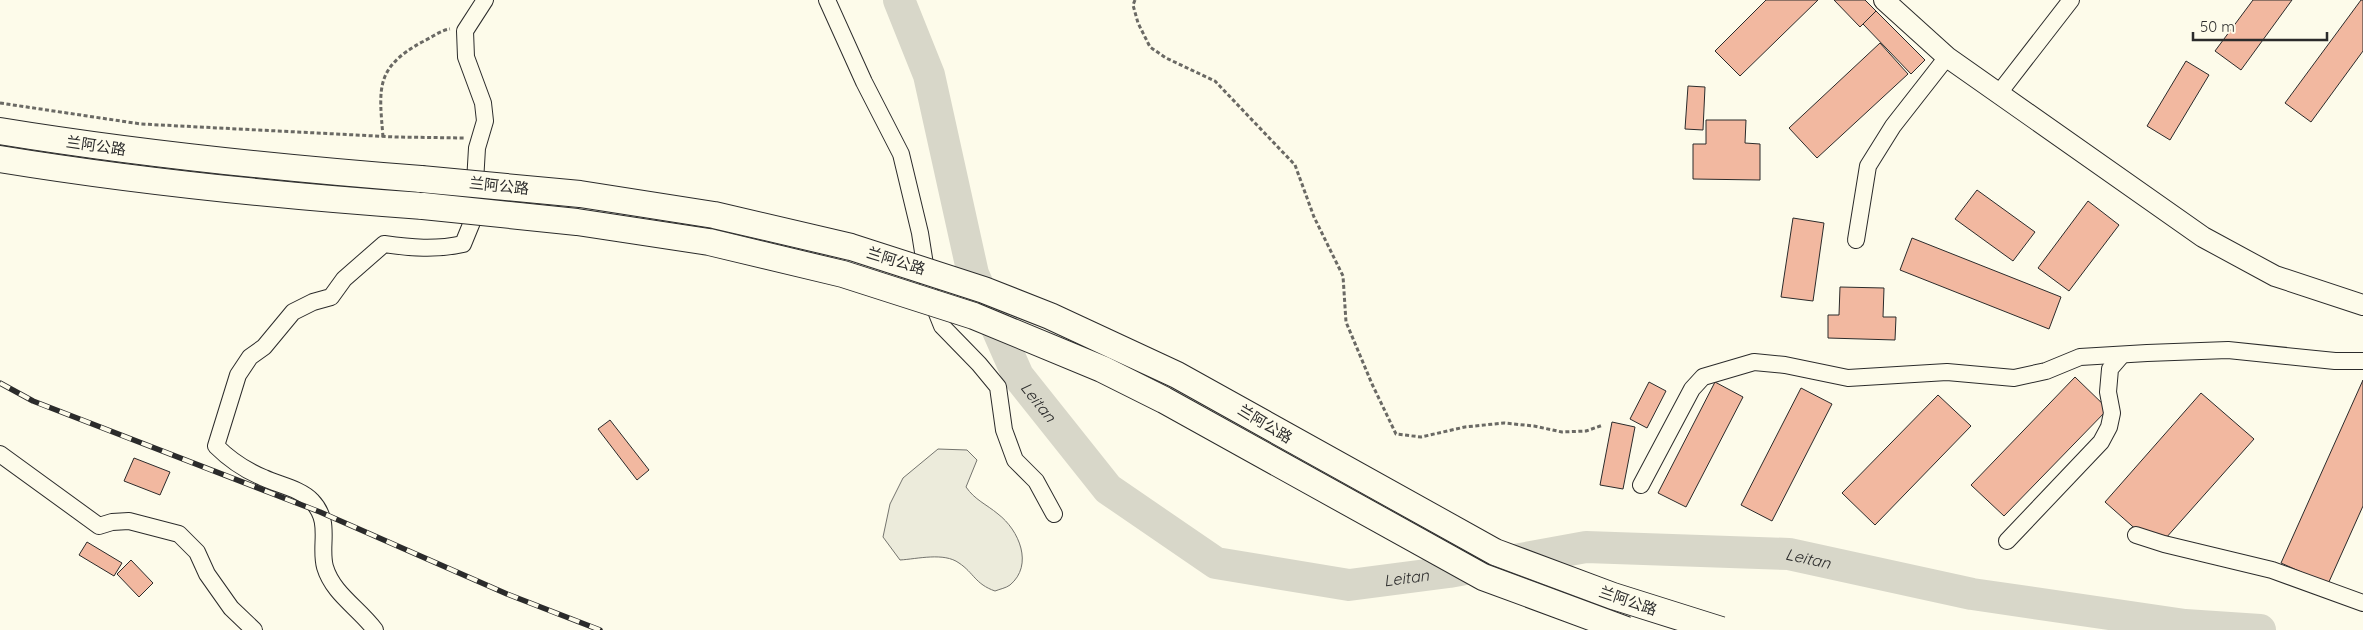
<svg xmlns="http://www.w3.org/2000/svg" width="2363" height="630" font-family="Quicksand,'Noto Sans SC',sans-serif">
	<rect width="100%" height="100%" fill="#fdfbea"/>
	<path fill="#ecebdb" stroke="#74746e" d="M 938,449 L 967,450 L 977,460 L 966,487 C 975,500 986,504 998,514 C 1019,530 1034,565 1010,585 C 1006,588 1000,589 995,591 C 975,584 974,573 959,563 C 944,552 917,559 900,560 L 883,537 L 890,504 L 903,478 Z"/>
	<g fill="none" stroke-linecap="round" stroke-linejoin="round">
		<path stroke="#d8d7c9" stroke-width="32" id="s1" d="M 899,0 L 929,75 L 973,274 L 1018,376 L 1108,489 L 1216,563 L 1349,585 L 1449,572 L 1586,547 L 1789,554 L 1972,594 L 2185,625 L 2260,630"/>
	</g>
	<g fill="#f2b8a0" stroke="#2b2b2b">
		<polygon points="1766,0 1818,0 1740,76 1715,51"/>
		<polygon points="1834,0 1865,0 1876,11 1860,27"/>
		<polygon points="2253,0 2292,0 2241,70 2215,51"/>
		<polygon points="2361,0 2363,0 2363,51 2311,122 2285,103"/>
		<polygon points="1876,11 1925,60 1911,74 1863,24"/>
		<polygon points="1880,43 1908,74 1817,158 1789,128"/>
		<polygon points="2186,61 2209,75 2170,140 2147,126"/>
		<polygon points="1688,86 1705,87 1703,130 1685,129"/>
		<polygon points="1706,120 1746,120 1745,143 1760,144 1760,180 1693,179 1693,144 1706,144"/>
		<polygon points="1977,190 2035,232 2013,261 1955,219"/>
		<polygon points="2088,201 2119,225 2069,291 2038,268"/>
		<polygon points="1793,218 1824,223 1813,301 1781,297"/>
		<polygon points="1912,238 2061,297 2049,329 1900,270"/>
		<polygon points="1840,287 1884,288 1883,317 1896,317 1895,340 1828,338 1828,315 1839,315"/>
		<polygon points="2075,377 2108,409 2004,516 1971,485"/>
		<polygon points="2363,380 2363,506 2328,584 2281,563"/>
		<polygon points="1649,382 1666,391 1647,428 1630,419"/>
		<polygon points="1715,382 1743,397 1686,507 1658,493"/>
		<polygon points="1801,388 1832,404 1772,521 1741,505"/>
		<polygon points="2201,393 2254,439 2157,548 2105,502"/>
		<polygon points="1938,395 1971,426 1875,525 1842,493"/>
		<polygon points="610,420 649,470 637,480 598,429"/>
		<polygon points="1612,422 1635,427 1623,489 1600,485"/>
		<polygon points="134,458 170,472 160,495 124,481"/>
		<polygon points="87,542 122,563 114,576 79,555"/>
		<polygon points="131,560 153,583 139,597 117,574"/>
	</g>
	<g fill="none" stroke-linecap="round" stroke-linejoin="round">
		<g stroke="#2b2b2b" stroke-width="18">
			<g id="minor">
				<polyline points="827,0 864,82 901,154 920,233 930,296 942,326 979,364 998,387 1004,430 1015,460 1036,481 1054,514"/>
				<polyline points="1999,93 2071,0"/>
				<polyline points="1856,240 1868,166 1893,126 1947,57"/>
				<polyline points="0,454 99,526 112,522 129,521 179,534 197,552 207,574 231,608 254,630"/>
				<polyline points="1641,485 1692,389 1703,377 1754,362 1785,365 1848,378 1947,372 2014,378 2046,371 2080,357 2147,353 2228,350 2335,361 2363,361"/>
				<polyline points="2136,535 2164,544 2272,570 2363,603"/>
				<polyline points="2007,541 2101,442 2109,427 2112,413 2108,392 2110,369 2122,355"/>
				<path d="M 375,630 C 359,608 333,594 325,567 C 319,545 332,522 312,501 C 301,489 279,485 264,478 C 247,471 229,459 216,446 L 238,375 L 250,357 L 264,347 L 293,312 L 313,302 L 331,297 L 344,279 L 384,244 C 411,248 436,250 463,244 L 479,205 L 475,182 L 477,148 L 485,121 L 483,103 L 466,57 L 465,31 L 485,0"/>
			</g>
		</g>
		<g stroke="#2b2b2b" stroke-width="22">
			<polyline id="tertiary" points="1884,0 1947,57 2203,237 2275,276 2363,305"/>
		</g>
		<g stroke="#2b2b2b" stroke-width="28">
			<g id="trunk">
				<path d="M 0,131 C 141,154 279,168 421,179"/>
				<path d="M 0,159 C 141,182 281,196 423,206"/>
			</g>
		</g>
		<g stroke="#6a6964" stroke-width="3" stroke-dasharray="4 2.5" stroke-linecap="butt">
			<polyline points="1135,0 1133,5 1138,23 1150,47 1166,58 1215,81 1295,165 1314,217 1343,276 1346,322 1372,384 1396,434 1421,437 1465,427 1504,423 1534,426 1562,432 1586,431 1603,425"/>
			<polyline points="0,103 141,124 395,137 465,138"/>
			<path d="M 383,137 C 379,88 375,68 422,42 C 431,38 441,30 450,29"/>
		</g>
		<use href="#minor" stroke="#fdfbea" stroke-width="16"/>
		<use href="#tertiary" stroke="#fdfbea" stroke-width="20"/>
		<use href="#trunk" stroke="#fdfbea" stroke-width="26"/>
		<g stroke="#2b2b2b" stroke-width="5.5">
			<polyline id="rail" points="0,383 33,401 320,512 507,594 600,630"/>
		</g>
		<use href="#rail" stroke="#fdfbea" stroke-width="4" stroke-dasharray="11" stroke-linecap="butt"/>
		<g stroke="#2b2b2b" stroke-width="28" stroke-linecap="butt">
			<g id="trunk-bridge">
				<polyline points="421,179 580,194 714,215 851,247 984,290 1050,316 1177,375 1495,552 1613,596 1721,630"/>
				<polyline points="423,206 577,222 709,242 843,274 974,316 1102,369 1164,400 1483,577 1626,630"/>
			</g>
		</g>
		<use href="#trunk-bridge" stroke="#fdfbea" stroke-width="26"/>
	</g>
	<g text-anchor="middle" stroke-width="4" stroke-linejoin="round" paint-order="stroke">
		<g font-size="15" fill="#2b2b2b" stroke="#fdfbea">
			<text transform="translate(96 146) rotate(8)" y="5">兰阿公路</text>
			<text transform="translate(499 186) rotate(6)" y="5">兰阿公路</text>
			<text transform="translate(896 261) rotate(17)" y="5">兰阿公路</text>
			<text transform="translate(1265 424) rotate(31)" y="5">兰阿公路</text>
			<text transform="translate(1628 601) rotate(19)" y="5">兰阿公路</text>
		</g>
		<g font-size="16" font-style="italic" fill="#2b2b2b" stroke="#fdfbea">
			<text dy="6" stroke="none"><textPath href="#s1" startOffset="429">Leitan</textPath></text>
			<text dy="6" stroke="none"><textPath href="#s1" startOffset="1269">Leitan</textPath></text>
			<text dy="6" stroke="none"><textPath href="#s1" startOffset="864">Leitan</textPath></text>
		</g>
	</g>
	<path d="M2193 32v8h134v-8" fill="none" stroke="#2b2b2b" stroke-width="2.5"/>
	<text x="2200" y="32" font-size="15" fill="#2b2b2b" stroke="#fdfbea" stroke-width="4" paint-order="stroke">50 m</text>
</svg>
